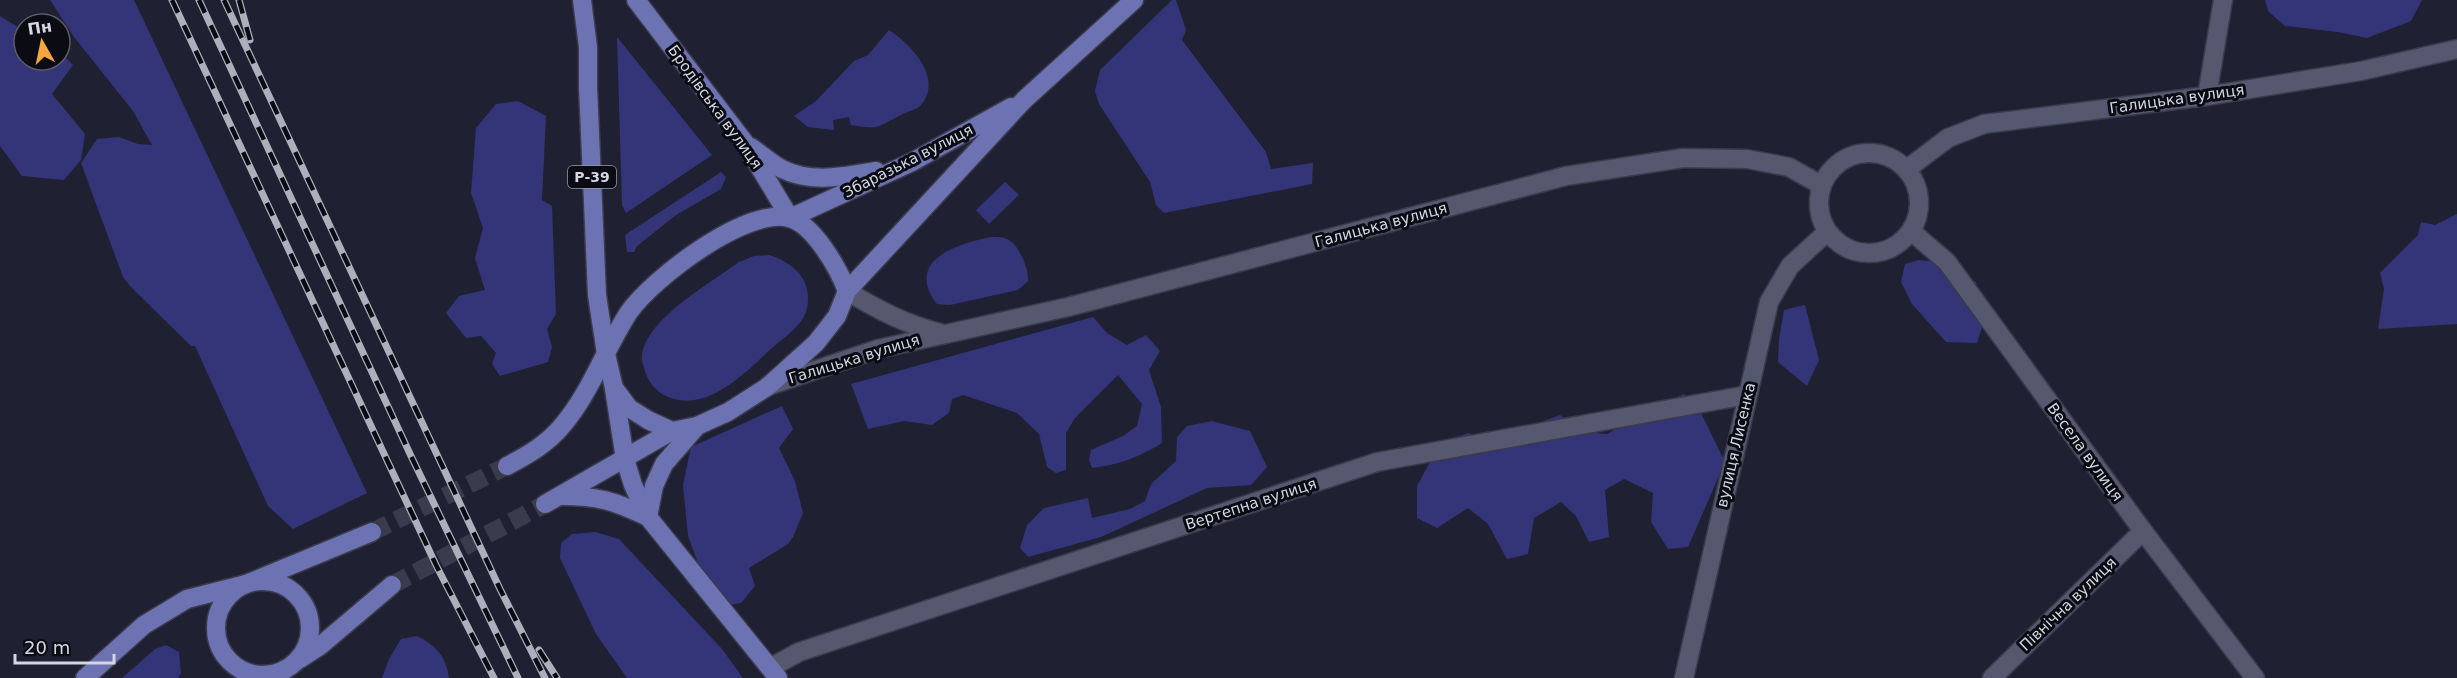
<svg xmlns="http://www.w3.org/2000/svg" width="2457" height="678" font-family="'DejaVu Sans',sans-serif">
	<rect width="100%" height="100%" fill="#1f2133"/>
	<g fill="#343478">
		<polygon points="50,0 134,0 367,493 293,529 268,506 195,346 191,346 131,287 123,277 81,163 97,139 119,137 138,144 152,145 133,111 74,37"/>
		<polygon points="1172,0 1176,0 1186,30 1182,40 1266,152 1271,169 1313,163 1312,184 1164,213 1156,205 1150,182 1099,104 1095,91 1100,70"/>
		<polygon points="2265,0 2422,0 2411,21 2367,38 2338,32 2285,26 2268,11"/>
		<polygon points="0,16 24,31 24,60 60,60 60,52 73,65 52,94 85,134 81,160 64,180 22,176 0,146"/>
		<path d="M 889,30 C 911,44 945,80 920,106 C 916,110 908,111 903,114 C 876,127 882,130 851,125 L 849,117 L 833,120 L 834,130 L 808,127 L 794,116 L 816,101 L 854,61 L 868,55 Z"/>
		<polygon points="617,37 712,155 626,213 622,205"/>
		<polygon points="518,101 546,116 542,200 552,206 556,314 547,329 552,347 548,362 500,376 492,364 496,353 481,336 466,338 446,313 459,296 485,290 475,258 483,228 471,193 476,128 496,104"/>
		<polygon points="721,172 726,177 721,189 676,215 637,246 634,252 627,252 625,235"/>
		<polygon points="1005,182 1019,195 989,224 976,210"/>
		<polygon points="2457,214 2457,324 2378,329 2384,289 2380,273 2418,235 2421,222 2435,225"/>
		<path d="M 992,237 C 997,237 1003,237 1007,239 C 1019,244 1029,269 1028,281 L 1018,290 L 950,305 L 937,304 C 903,260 959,243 992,237 Z"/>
		<path d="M 769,255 C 793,262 813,280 807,308 C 804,325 783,338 771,349 C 743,375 703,417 662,394 C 654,389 646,378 644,368 C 643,364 641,359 642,355 C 647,318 711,283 739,262 L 754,256 Z"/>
		<polygon points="1919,260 1941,262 1976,282 1984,321 1977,343 1946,342 1912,304 1901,282 1905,264"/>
		<polygon points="1805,305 1819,360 1807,386 1778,362 1779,339 1784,310"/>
		<path d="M 1093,317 L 1107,333 L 1127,345 L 1146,335 L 1160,351 L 1149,370 L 1161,407 L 1162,443 C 1137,458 1121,464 1092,468 L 1089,460 L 1091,450 L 1123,436 L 1137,426 L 1142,404 L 1118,375 L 1075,418 L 1066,433 L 1066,470 L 1056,473 L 1047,467 L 1039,434 L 1017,413 L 963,395 L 952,399 L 949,413 L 932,425 L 904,421 L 868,429 L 851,384 Z"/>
		<polygon points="1684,394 1701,413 1725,462 1688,547 1668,549 1651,522 1653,493 1624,479 1605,490 1609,537 1589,542 1576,516 1561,502 1534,518 1528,554 1507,559 1488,524 1468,508 1437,528 1417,518 1417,486 1441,442 1469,433 1501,449 1517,431 1560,415 1584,432 1607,434 1644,412"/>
		<polygon points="782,406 793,429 779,448 795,481 803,513 793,537 788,544 749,568 755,586 741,603 728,605 711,587 698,563 688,536 683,485 691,447"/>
		<polygon points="1212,421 1250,431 1267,467 1251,485 1207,488 1101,537 1028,557 1020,548 1027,525 1044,508 1088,498 1092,518 1130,509 1145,501 1151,484 1176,461 1177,437 1187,426"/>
		<polygon points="595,532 619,539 722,649 743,678 627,678 596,634 560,558 561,543 572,534"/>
		<path d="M 417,636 C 437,646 446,657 449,678 L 382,678 L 389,659 L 401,639 Z"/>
		<polygon points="166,645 179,652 181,673 178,678 122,678 155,649"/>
	</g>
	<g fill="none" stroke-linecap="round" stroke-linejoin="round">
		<g stroke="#3a3c4d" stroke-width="18" stroke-dasharray="18 9" stroke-linecap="butt">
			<polyline points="372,532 507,466"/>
			<polyline points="392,585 545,504"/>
		</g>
		<g stroke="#3a3b4b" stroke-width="21">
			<g id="minor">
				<polyline points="2207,96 2223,0"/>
				<circle cx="1869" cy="203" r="50"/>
				<polyline points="1907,169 1948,138 1984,124 2207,96 2361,71 2457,49"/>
				<polyline points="1911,231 1947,262 2143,531 2255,678"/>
				<path d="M 847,291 C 878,310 905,324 940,333"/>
				<polyline points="768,386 878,349 1068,307 1566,176 1683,158 1747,159 1789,167 1821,185"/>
				<polyline points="770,668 799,652 1377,462 1747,395"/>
				<polyline points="274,678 285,669"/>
				<polyline points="1684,678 1769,302 1790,266 1827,232"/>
				<polyline points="1992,678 2143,531"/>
			</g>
		</g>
		<g stroke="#3a3b4b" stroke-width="21">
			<g id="major">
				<polyline points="582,0 588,47 588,87 597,295 606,354 614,388 629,408 648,420 672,431 697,426 728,412 767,387 816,343 837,316 847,291 1024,100 1134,0"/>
				<polyline points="636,0 745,143 790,218"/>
				<path d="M 751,147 C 761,154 771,163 782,169 C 812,184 845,176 876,171"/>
				<polyline points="790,218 912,162 1011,107"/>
				<polyline points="614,389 625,459 633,485 648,517 778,678"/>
				<path d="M 507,466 C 528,455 547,444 562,426 C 591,392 605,349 629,312 C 653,278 746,207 789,218 C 814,224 839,270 847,291"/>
				<path d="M 561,496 C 599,496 614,501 648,517"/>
				<polyline points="545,504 672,431"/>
				<polyline points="648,517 654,486 664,464 697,426"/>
				<circle cx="263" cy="628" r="47"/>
				<polyline points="300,659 320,646 392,585"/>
				<polyline points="85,678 144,625 187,599 246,584 372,532"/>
			</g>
		</g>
		<use href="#minor" stroke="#55586e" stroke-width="18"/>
		<use href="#major" stroke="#6d72b2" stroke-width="18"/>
		<g stroke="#adafbd" stroke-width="7">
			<g id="rail">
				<polyline points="172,0 436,565 494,678"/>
				<polyline points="199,0 411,456 518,678"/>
				<polyline points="224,0 500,589 545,678"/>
				<polyline points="239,0 250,40"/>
				<polyline points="539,650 557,678"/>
			</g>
		</g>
		<use href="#rail" stroke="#0a0b13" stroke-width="4.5" stroke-dasharray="14" stroke-linecap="butt"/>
	</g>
	<g text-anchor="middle" stroke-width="6" stroke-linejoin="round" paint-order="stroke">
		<rect fill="#0a0b13" stroke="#9799a5" stroke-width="1.5" x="568" y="166" width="48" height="22" rx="4.5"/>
		<g font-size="14" font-weight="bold" fill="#d4d6e3">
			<text x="592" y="182">Р-39</text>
		</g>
		<g font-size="15" fill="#d4d6e3" stroke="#0a0b13">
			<text transform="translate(2177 99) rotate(-8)" y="5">Галицька вулиця</text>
			<text transform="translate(715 107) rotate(54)" y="5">Бродівська вулиця</text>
			<text transform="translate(908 161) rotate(-27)" y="5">Збаразька вулиця</text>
			<text transform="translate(1381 225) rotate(-15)" y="5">Галицька вулиця</text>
			<text transform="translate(854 359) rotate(-17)" y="5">Галицька вулиця</text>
			<text transform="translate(1736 445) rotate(-77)" y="5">вулиця Лисенка</text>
			<text transform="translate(2085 452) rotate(54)" y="5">Весела вулиця</text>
			<text transform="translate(1251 504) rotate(-18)" y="5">Вертепна вулиця</text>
			<text transform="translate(2068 604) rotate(-44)" y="5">Північна вулиця</text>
		</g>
	</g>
	<g transform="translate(42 42) rotate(351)"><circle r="28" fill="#0a0b13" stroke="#5b5c66" stroke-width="1.5"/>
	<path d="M0-4.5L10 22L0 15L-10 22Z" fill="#f2a541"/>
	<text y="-9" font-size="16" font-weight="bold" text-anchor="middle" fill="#d4d6e3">Пн</text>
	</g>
	<path d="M15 654v9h99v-9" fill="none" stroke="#d4d6e3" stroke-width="3"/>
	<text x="24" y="654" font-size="18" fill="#d4d6e3" stroke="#0a0b13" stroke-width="4.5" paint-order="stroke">20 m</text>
</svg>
